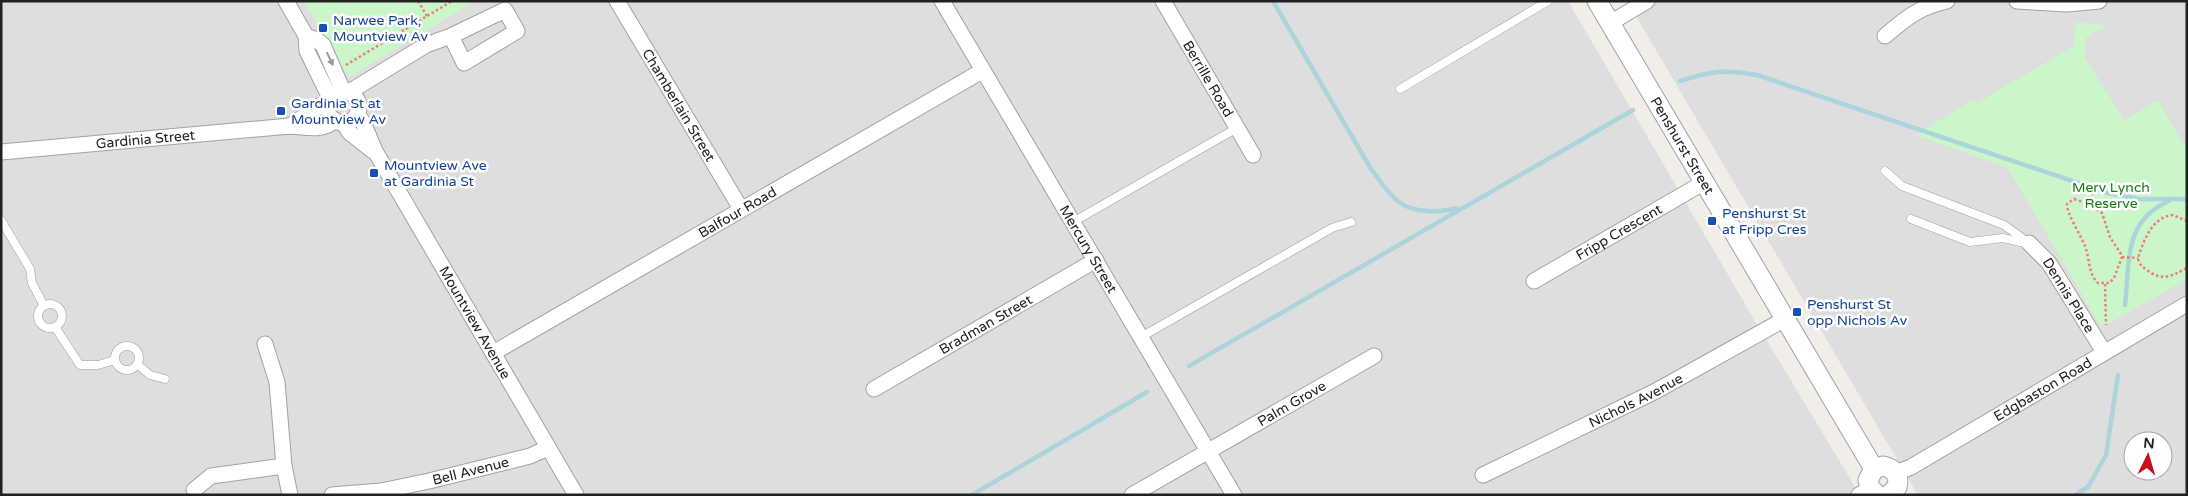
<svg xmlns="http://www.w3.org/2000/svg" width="2188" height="496" font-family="'Varela Round',sans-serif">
	<rect width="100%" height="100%" fill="#f1ede9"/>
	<g fill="#dfdede" fill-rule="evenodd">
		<polygon points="1,1 1568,1 1755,321 1860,495 1,495"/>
		<path d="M 1627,1 L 2187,1 L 2187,495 L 1918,495 ZM 2133,441 L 2163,441 L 2163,471 L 2133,471 Z"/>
	</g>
	<g fill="#caf6ca">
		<polygon points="304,1 475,1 349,77"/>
		<polygon points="2076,22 2107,26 2086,37 2085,58 2124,120 2158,101 2187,150 2187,279 2110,323 2100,325 2008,168 1916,135 1974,99 1977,103 2074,46"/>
	</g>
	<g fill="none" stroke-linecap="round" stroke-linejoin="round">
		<g stroke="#acd4db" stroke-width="4.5">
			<path d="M 1273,1 L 1371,169 C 1379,179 1388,194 1399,202 C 1413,213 1440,213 1456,208"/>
			<path d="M 1680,81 C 1712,71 1724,69 1757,75 L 2108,193 L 2139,199 L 2187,199"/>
			<path d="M 2125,305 C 2130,262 2123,221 2169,201"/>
			<polyline points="1189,366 1633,110"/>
			<polyline points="972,495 1147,392"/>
			<polyline points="2075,495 2088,487 2106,455 2118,375"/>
		</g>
		<g stroke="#a2a2a2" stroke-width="9">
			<g id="service">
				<polyline points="1400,89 1548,1"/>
				<polyline points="1885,171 1902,186 2004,225 2029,243"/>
				<polyline points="1911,219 1970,242 2003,238 2025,243"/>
				<polyline points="1,220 30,269 32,283 44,306"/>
				<polyline points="1073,222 1237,128"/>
				<circle cx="50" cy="316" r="12"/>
				<polyline points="55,327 80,365 98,365 115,360"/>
				<polyline points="1141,337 1332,228 1351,222"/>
				<circle cx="127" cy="358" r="12"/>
				<polyline points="137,364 150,375 165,379"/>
			</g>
		</g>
		<g stroke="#a2a2a2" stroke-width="17">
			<g id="minor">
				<polyline points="286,1 306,36 307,51 330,98"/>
				<path id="s1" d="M 617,1 L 741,209"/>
				<path id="s2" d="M 942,1 L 1234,495"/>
				<path id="s3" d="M 1163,1 L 1253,155"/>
				<polyline points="2017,1 2067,4 2099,1"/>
				<polyline points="1610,23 1647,1"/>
				<polyline points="306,36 317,40 323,45 343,91"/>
				<path d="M 1885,36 C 1906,18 1919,7 1947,1"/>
				<circle cx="343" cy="107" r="16"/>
				<polyline points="349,92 426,45 451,36 505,10 517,31 464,63 451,36"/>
				<path id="s4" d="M 357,114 L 363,122 L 375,151 L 576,495"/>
				<polyline points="343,122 349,132 373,151"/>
				<polyline points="290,126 319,106 328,103"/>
				<path id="s5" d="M 1,152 L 290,126 C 306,127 323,132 335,120"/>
				<path id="s6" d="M 2029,243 L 2049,263 L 2104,352"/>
				<path id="s7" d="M 1534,281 L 1703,183"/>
				<polyline points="265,344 277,382 284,466 290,495"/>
				<path id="s8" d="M 493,353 L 982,71"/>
				<path id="s9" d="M 874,389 L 1096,260"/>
				<path id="s10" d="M 1896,473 L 1911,467 L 2187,304"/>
				<path id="s11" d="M 1483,475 L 1656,391 L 1785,319"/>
				<polyline points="194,490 211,476 284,466"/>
				<path id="s12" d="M 332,495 L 381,491 L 429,481 L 530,456 L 548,448"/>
				<path id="s13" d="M 1132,495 L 1374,356"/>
				<polyline points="1859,495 1870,488"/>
			</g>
		</g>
		<g stroke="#a2a2a2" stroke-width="21">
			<g id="tertiary">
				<path id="s14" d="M 1597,1 L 1874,469"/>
				<path d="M 1877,495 L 1870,488 L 1868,480 L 1874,469 L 1883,466 C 1894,468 1900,476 1897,487 L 1889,495"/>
			</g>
		</g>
		<g stroke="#f17b79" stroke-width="2.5" stroke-dasharray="2.5 2.5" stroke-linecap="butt">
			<polyline points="418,1 427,16"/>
			<polyline points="346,65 452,1"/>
			<path d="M 2074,199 L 2089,204 L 2102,213 L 2110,237 L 2121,254 L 2122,257 L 2114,278 L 2109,283 L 2098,283 C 2088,274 2090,259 2085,246 C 2081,236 2066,212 2067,204 Z"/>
			<polyline points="2089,204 2096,184"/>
			<path d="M 2187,221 L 2173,215 C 2152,217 2144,240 2138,258 C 2139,264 2142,267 2147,270 C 2163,282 2171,276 2187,268"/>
			<polyline points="2122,257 2138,258"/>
			<polyline points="2105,284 2106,325"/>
		</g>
		<use href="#service" stroke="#fff" stroke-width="8"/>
		<use href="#minor" stroke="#fff" stroke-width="15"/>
		<use href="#tertiary" stroke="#fff" stroke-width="19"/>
	</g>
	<defs><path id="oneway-solid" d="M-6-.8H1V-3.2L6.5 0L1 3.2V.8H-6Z" transform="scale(1.25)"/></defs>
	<use fill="#9b9b9b" href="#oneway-solid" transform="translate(330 59) rotate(65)"/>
	<g fill="#1a4fb4" stroke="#fff" stroke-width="2">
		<rect x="318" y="23" width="10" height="10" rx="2.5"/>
		<rect x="276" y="106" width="10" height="10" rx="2.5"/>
		<rect x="369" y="168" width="10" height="10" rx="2.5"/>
		<rect x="1707" y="216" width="10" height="10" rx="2.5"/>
		<rect x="1792" y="307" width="10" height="10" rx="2.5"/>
	</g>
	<g text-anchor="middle" stroke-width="5" stroke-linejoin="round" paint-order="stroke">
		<g font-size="14" fill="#164399" stroke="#fff" text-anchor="start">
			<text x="333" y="25">Narwee Park,<tspan x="333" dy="16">Mountview Av</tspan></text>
			<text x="291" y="108">Gardinia St at<tspan x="291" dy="16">Mountview Av</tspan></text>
			<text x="384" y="170">Mountview Ave<tspan x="384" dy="16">at Gardinia St</tspan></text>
			<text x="1722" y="218">Penshurst St<tspan x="1722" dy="16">at Fripp Cres</tspan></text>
			<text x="1807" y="309">Penshurst St<tspan x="1807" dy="16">opp Nichols Av</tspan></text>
		</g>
		<g font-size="14" fill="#212121" stroke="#fff">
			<text dy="5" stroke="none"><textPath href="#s3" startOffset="90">Berrille Road</textPath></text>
			<text dy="5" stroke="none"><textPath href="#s1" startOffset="121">Chamberlain Street</textPath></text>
			<text dy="5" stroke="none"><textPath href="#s5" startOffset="145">Gardinia Street</textPath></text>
			<text dy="5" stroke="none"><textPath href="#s14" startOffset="168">Penshurst Street</textPath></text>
			<text dy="5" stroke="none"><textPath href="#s8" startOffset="282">Balfour Road</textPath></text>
			<text dy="5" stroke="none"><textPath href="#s7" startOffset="98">Fripp Crescent</textPath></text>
			<text dy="5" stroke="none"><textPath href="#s2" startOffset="288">Mercury Street</textPath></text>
			<text dy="5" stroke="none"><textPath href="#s6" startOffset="66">Dennis Place</textPath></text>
			<text dy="5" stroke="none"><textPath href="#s4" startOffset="240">Mountview Avenue</textPath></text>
			<text dy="5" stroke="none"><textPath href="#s9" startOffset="129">Bradman Street</textPath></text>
			<text dy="5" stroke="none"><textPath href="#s10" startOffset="169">Edgbaston Road</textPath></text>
			<text dy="5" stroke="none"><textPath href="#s11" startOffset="170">Nichols Avenue</textPath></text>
			<text dy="5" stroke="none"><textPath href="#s13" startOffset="184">Palm Grove</textPath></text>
			<text dy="5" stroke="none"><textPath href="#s12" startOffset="141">Bell Avenue</textPath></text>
		</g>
		<g font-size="14" fill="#147b14" stroke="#fff">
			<text x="2111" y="192">Merv Lynch<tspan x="2111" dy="16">Reserve</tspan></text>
		</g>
	</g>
	<rect width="2188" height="496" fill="none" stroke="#212121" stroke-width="5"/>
	<g transform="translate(2148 456) rotate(5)"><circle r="24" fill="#ffffff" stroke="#a6a6a6"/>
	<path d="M0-4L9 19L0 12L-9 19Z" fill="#c50e1e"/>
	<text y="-8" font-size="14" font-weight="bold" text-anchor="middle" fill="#212121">N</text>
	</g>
</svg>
